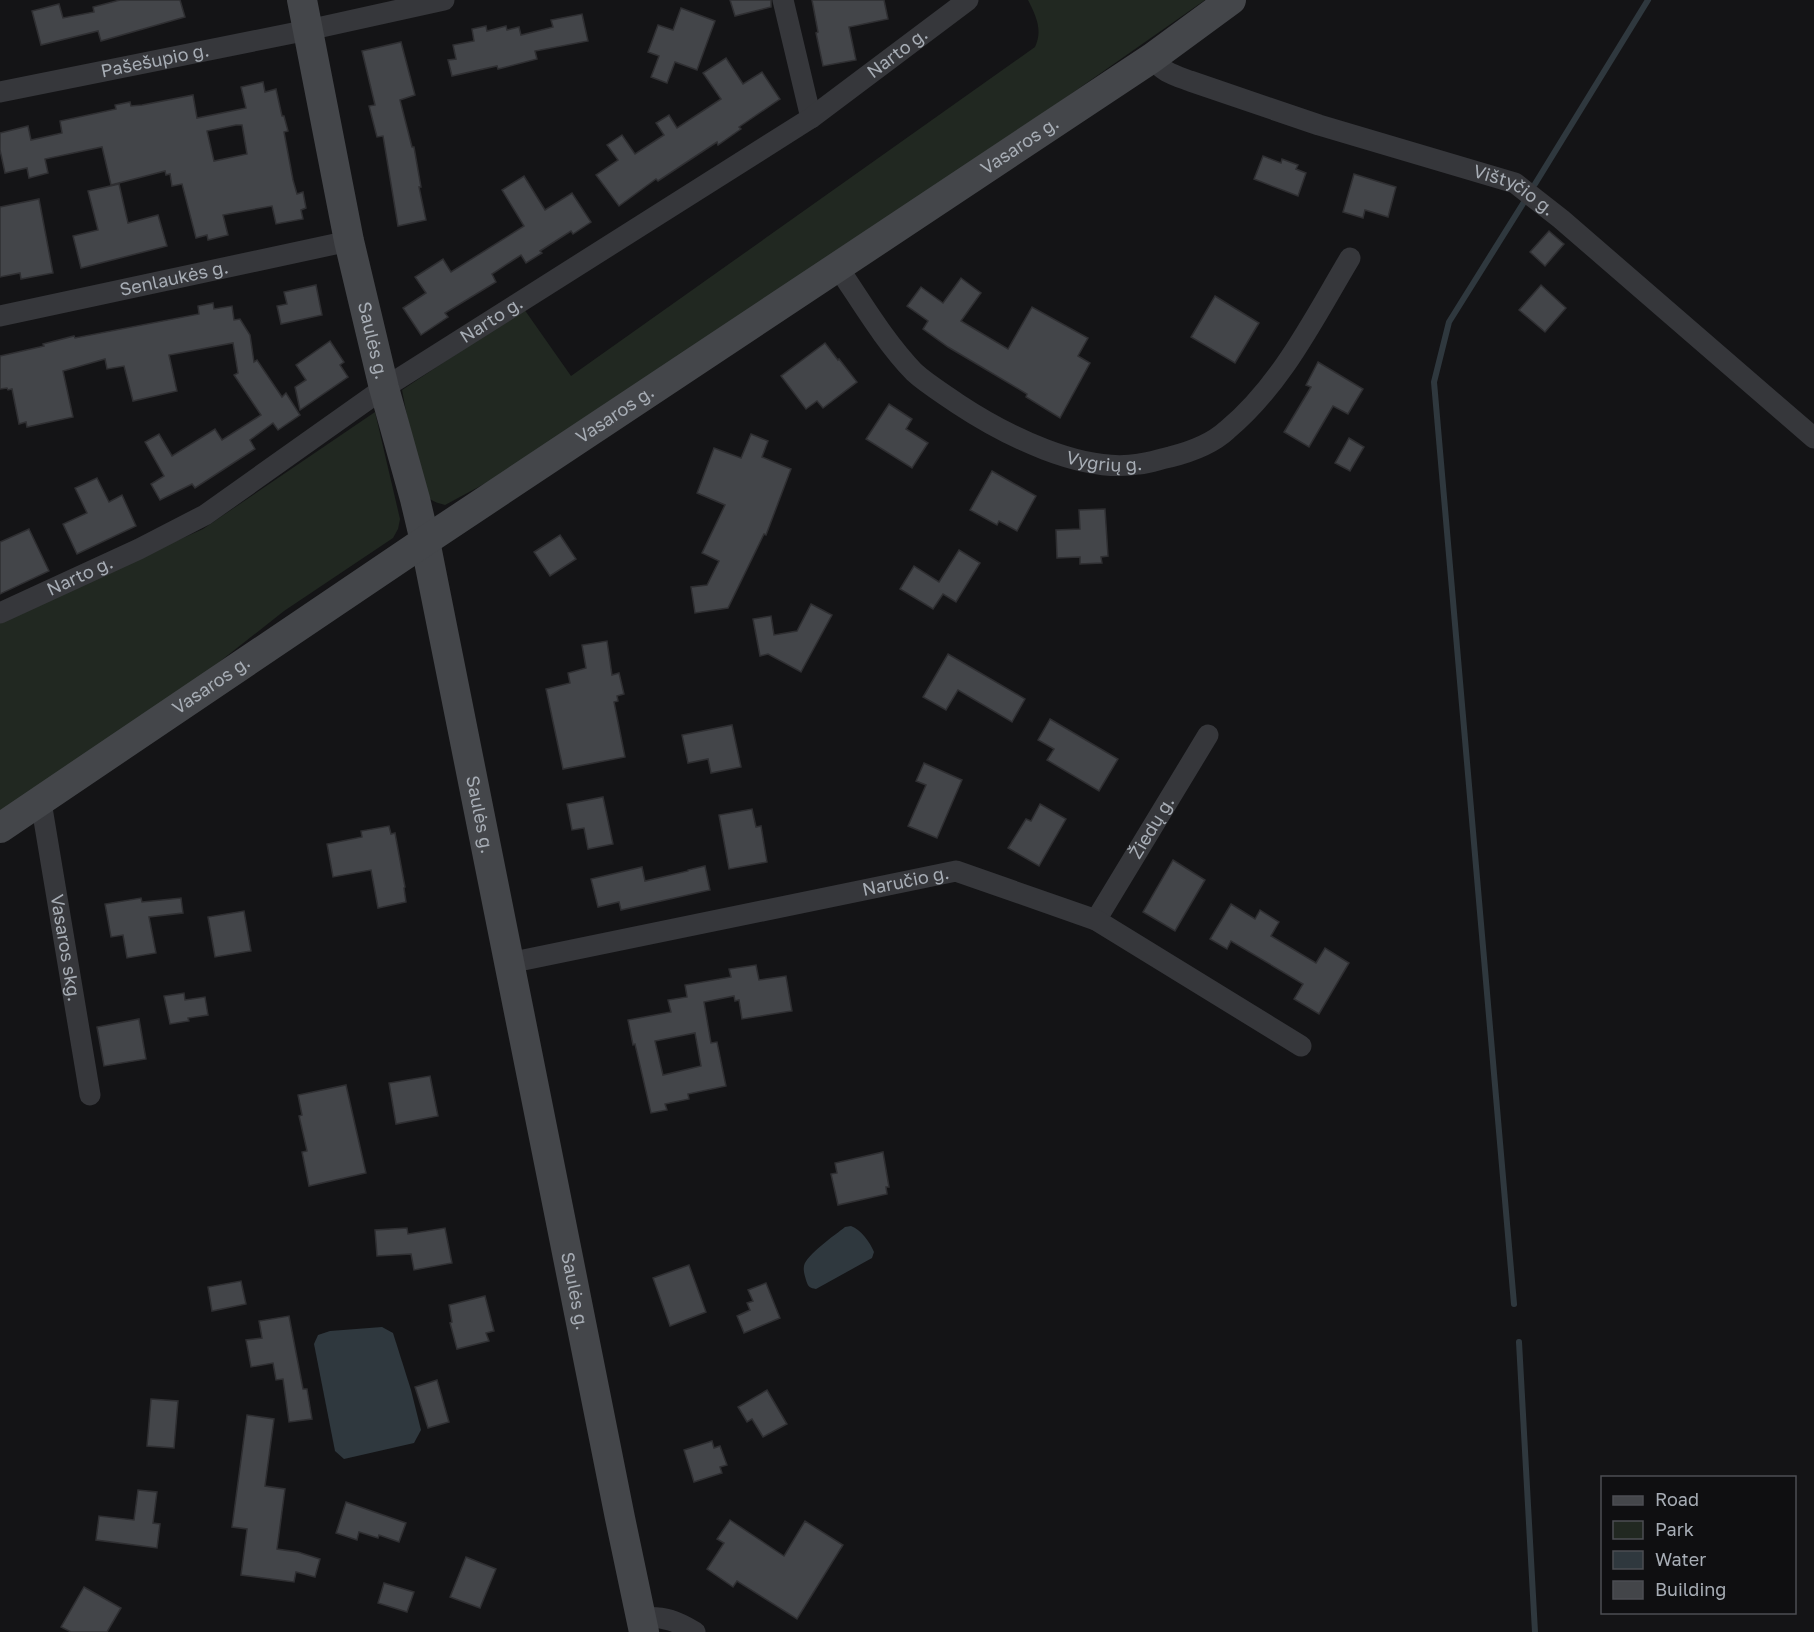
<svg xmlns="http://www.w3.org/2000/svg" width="1814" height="1632" font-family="'Golos Text',sans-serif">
	<rect width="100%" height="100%" fill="#141416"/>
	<g fill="#212821">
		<path d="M 1028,0 L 1205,0 L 1021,129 L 510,470 L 445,505 C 433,502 428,499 421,489 L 402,390 L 524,309 L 571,376 L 1035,47 C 1043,30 1036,16 1028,0 Z"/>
		<polygon points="375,412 400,519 398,529 393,538 284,611 171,700 0,813 0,620 203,529"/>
	</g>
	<g fill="#2f383e">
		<path d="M 851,1226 C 861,1230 870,1242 874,1252 L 872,1258 L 816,1289 C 810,1288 808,1287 806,1280 C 805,1276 803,1271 804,1266 C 806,1255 835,1235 845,1227 Z"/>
		<polygon points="382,1327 393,1333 411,1390 421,1430 414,1443 344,1459 335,1451 314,1344 318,1335 330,1331"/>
	</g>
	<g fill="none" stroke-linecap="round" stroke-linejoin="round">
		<g stroke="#2f383e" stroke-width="6">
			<polyline points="1535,184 1648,0"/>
			<polyline points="1514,1304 1434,382 1449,322 1524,202"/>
			<polyline points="1519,1342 1535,1632"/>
		</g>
	</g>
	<g fill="#434549" stroke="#2f2f32" stroke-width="1.5" fill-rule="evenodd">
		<polygon points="120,0 180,0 185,17 101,41 98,31 41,45 32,11 59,4 63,18 94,12 93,7"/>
		<polygon points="730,0 771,0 771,7 735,16"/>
		<polygon points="812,0 884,0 888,19 849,27 856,60 823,66 816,33 818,32"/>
		<polygon points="681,8 715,21 697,70 675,62 667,83 651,77 659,56 648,52 658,25 673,30"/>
		<polygon points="582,14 588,41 535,51 537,59 498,69 497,66 452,76 448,60 456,59 453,45 474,41 472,29 486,26 487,31 506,26 507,30 519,27 521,35 553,27 551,20"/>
		<polygon points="401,42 415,95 400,100 412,147 414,147 421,187 419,187 426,220 398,226 383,136 377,137 369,106 375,105 362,51"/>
		<polygon points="726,58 743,84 762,72 780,99 739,127 741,129 718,145 717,142 658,181 656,179 619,206 596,175 618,160 607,145 622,135 635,154 664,135 656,123 669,115 677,128 721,99 703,73"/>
		<path d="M 263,82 L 265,92 L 276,89 L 282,116 L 284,116 L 288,131 L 284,132 L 293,180 L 297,194 L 303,192 L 306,208 L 301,210 L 303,219 L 276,224 L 272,206 L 223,215 L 228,235 L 208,240 L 207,235 L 196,238 L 182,184 L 172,186 L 170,174 L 166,175 L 165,171 L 111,185 L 102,147 L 45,159 L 48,173 L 29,178 L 27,168 L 5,173 L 0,150 L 0,133 L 28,126 L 31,140 L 62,133 L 60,121 L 116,109 L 115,105 L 130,102 L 131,106 L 142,105 L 193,95 L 197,118 L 246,108 L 241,87 ZM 236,125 L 242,125 L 247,154 L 214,161 L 207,131 Z"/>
		<polygon points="1263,156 1281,163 1282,159 1298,165 1296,169 1306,173 1298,196 1254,179"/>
		<polygon points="1354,174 1396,187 1388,217 1365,210 1363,218 1343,212"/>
		<polygon points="524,176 545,210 572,193 591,222 573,234 571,231 540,251 542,253 526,263 521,255 492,274 496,282 445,313 448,317 421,335 403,308 426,293 415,277 443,259 451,272 524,226 502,190"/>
		<polygon points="119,184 128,223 158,215 167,246 81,268 73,236 98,230 88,191"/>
		<polygon points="39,199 53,273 21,279 20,273 0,277 0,207"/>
		<polygon points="1549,231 1564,244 1545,266 1530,252"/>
		<polygon points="961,278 981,293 961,321 1008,349 1032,307 1088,338 1078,356 1090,363 1060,418 1026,397 1027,394 948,347 923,329 928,321 907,306 921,287 943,303"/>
		<polygon points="316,285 322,315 281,324 277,306 287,304 284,292"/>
		<polygon points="1541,285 1566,308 1545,332 1519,310"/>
		<polygon points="1215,296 1259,323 1235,363 1191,337"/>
		<polygon points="213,303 214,309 232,306 234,320 240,319 250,335 254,362 257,360 282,397 286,393 300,415 278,430 273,423 250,440 255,449 195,488 192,484 160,500 151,484 164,476 145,442 159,434 172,456 215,429 222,440 261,415 234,375 238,373 233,343 169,355 177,391 133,401 124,366 107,369 105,359 63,371 73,417 27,427 26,422 19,424 12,389 8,390 7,388 0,389 0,356 44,346 43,344 74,336 75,338 199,314 198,306"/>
		<polygon points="330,341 344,362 340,365 348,377 300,410 295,387 306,380 296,365"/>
		<polygon points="825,343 838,360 839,359 857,382 823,408 817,401 806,409 781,376"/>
		<polygon points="1318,362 1363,389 1348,414 1333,406 1309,447 1284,432 1311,387 1306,385"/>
		<polygon points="889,404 912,419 906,429 928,443 912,468 866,439"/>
		<polygon points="751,434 768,441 762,457 791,469 766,535 764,534 728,608 695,613 691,587 707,585 719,561 702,553 725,505 697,493 714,448 741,458"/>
		<polygon points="1349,438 1364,447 1350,471 1335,463"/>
		<polygon points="992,471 1036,496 1017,531 999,521 997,525 970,510"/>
		<polygon points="97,478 109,502 122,495 136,526 77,554 63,524 87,513 75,488"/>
		<polygon points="1105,509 1108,556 1101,557 1102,563 1080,564 1080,557 1057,558 1056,530 1080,529 1079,510"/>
		<polygon points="29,529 49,571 0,594 0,542"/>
		<polygon points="560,535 576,559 550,576 534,552"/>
		<polygon points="959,550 980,563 956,602 943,594 933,609 900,589 914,566 939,582"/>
		<polygon points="811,604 832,615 801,672 768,654 760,656 753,619 771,616 774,635 797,631"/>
		<polygon points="607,641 612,675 619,673 624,694 617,696 618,701 614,702 625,757 563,769 546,689 570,683 568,673 586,668 582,645"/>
		<polygon points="948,654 1025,699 1012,722 958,690 946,710 923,697"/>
		<polygon points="1050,719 1118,759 1099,791 1047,760 1054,749 1038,740"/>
		<polygon points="732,725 741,767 711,773 708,759 688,763 682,735"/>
		<polygon points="924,763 962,780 937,838 908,826 926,785 916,781"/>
		<polygon points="603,797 613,844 588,849 584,828 572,830 567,804"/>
		<polygon points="1040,804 1066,819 1039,866 1008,848 1026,819 1031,821"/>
		<polygon points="752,809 756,827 761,826 767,862 729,869 719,815"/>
		<polygon points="389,826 391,834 395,833 405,887 404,888 406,902 378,908 371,870 333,877 327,844 362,837 361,831"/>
		<polygon points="1173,860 1205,880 1175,931 1143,912"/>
		<polygon points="705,866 710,890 621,910 619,902 598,907 591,879 642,867 645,881 688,871 688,870"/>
		<polygon points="141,898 142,902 181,898 183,913 149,917 156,953 127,958 123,935 111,937 105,904"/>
		<polygon points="1231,904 1255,919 1260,910 1279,922 1271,936 1316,963 1325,948 1349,963 1319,1014 1294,999 1303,984 1231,941 1227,949 1210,939"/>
		<polygon points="244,911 251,951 215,957 208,917"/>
		<path d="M 756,965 L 759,980 L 786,976 L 792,1011 L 742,1019 L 739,1000 L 735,1001 L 734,996 L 704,1002 L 711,1043 L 717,1042 L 726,1086 L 688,1094 L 689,1099 L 665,1104 L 667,1110 L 651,1113 L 635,1044 L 633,1045 L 628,1020 L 671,1012 L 668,1000 L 687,997 L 685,985 L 731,977 L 729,969 ZM 695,1033 L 701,1066 L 663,1075 L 655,1041 Z"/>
		<polygon points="184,993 185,1000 205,997 208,1015 188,1018 189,1021 170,1024 164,996"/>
		<polygon points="139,1019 146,1059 104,1066 97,1027"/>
		<polygon points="430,1076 438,1116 396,1124 389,1083"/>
		<polygon points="346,1085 366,1173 309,1186 302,1152 307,1151 299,1116 302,1115 298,1095"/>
		<polygon points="883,1152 889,1187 886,1187 887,1194 838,1205 831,1174 837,1173 835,1163"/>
		<polygon points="407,1228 408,1234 445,1228 452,1263 414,1270 411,1254 377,1256 375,1230"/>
		<polygon points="689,1265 706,1312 670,1326 653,1278"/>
		<polygon points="241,1281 246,1304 212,1311 208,1287"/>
		<polygon points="766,1283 780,1318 744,1333 737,1316 750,1310 747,1303 753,1301 748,1290"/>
		<polygon points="485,1296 494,1331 486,1333 489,1341 457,1349 450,1323 452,1322 449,1305"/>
		<polygon points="289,1316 303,1389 307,1389 312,1419 289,1422 283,1379 276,1380 273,1363 251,1367 246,1340 262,1338 259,1321"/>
		<polygon points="437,1380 449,1422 428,1428 415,1387"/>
		<polygon points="767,1390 787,1424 763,1437 752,1419 747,1422 738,1407"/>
		<polygon points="151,1399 178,1401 174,1448 147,1446"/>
		<polygon points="247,1415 274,1419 265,1486 285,1489 277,1549 298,1552 320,1559 315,1577 296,1572 294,1582 241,1575 247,1529 232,1527"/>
		<polygon points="712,1441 714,1448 720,1446 727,1465 720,1467 722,1473 694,1482 684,1450"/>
		<polygon points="138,1490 157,1492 153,1523 160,1524 157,1548 96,1540 99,1516 134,1520"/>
		<polygon points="346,1502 406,1523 399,1542 379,1535 378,1538 359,1532 357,1540 336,1533"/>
		<polygon points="730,1520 784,1556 805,1521 843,1545 797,1619 737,1581 733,1587 707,1569 724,1543 717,1539"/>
		<polygon points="466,1557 496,1569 480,1608 450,1597"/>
		<polygon points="384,1583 414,1592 407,1612 378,1603"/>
		<polygon points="84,1587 121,1608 107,1632 71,1632 61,1627"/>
	</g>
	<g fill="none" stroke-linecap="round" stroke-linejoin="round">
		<g stroke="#36373b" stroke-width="21">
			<polyline points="783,0 811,118"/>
			<path id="s1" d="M 1152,58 C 1162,72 1174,75 1190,81 L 1319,125 L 1515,183 L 1561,219 L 1814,438"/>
			<path id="s2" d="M 0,92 L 308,30 L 444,0"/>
			<path id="s3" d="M 837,266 C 861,301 884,341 914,372 C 927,384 944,394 958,404 C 1005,435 1082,474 1139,464 C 1150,463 1160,459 1170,457 C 1190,452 1212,444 1227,430 C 1282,384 1314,318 1350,258"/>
			<path id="s4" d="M 0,316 L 349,241"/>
			<path id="s5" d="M 0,613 L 139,549 L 205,515 L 384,388 L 811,118 L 968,0"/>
			<path id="s6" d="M 41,802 L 90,1095"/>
			<path id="s7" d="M 1096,920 L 1208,735"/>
			<path id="s8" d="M 509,963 L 956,871 L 1096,920 L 1301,1046"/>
			<path d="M 642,1618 C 665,1616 676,1621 695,1632"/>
		</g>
		<g stroke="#44464a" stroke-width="30">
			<path id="s9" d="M 302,0 L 349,241 L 384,388 L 415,499 L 425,541 L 620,1518 L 644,1632"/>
			<path id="s10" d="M 0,828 L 425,541 L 1152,58 L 1231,0"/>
		</g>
	</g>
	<g text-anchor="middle" stroke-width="4.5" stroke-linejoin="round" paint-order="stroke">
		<g font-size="18" fill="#a7adb5" stroke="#0f0f11">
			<text dy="6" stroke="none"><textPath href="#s5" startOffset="1060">Narto g.</textPath></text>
			<text dy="6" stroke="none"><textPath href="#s2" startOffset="158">Pašešupio g.</textPath></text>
			<text dy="6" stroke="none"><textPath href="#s10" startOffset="1227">Vasaros g.</textPath></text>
			<text dy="6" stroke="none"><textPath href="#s1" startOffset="388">Vištyčio g.</textPath></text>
			<text dy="6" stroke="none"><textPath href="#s4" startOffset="178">Senlaukės g.</textPath></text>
			<text dy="6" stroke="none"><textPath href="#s5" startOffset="574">Narto g.</textPath></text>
			<text dy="6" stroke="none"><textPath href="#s9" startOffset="348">Saulės g.</textPath></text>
			<text dy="6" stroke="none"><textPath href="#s10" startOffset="741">Vasaros g.</textPath></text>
			<text dy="6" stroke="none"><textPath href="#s3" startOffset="345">Vygrių g.</textPath></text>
			<text dy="6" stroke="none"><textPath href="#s5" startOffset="88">Narto g.</textPath></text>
			<text dy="6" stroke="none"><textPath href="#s10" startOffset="255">Vasaros g.</textPath></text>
			<text dy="6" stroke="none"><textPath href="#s9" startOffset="834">Saulės g.</textPath></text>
			<text dy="6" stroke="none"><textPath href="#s7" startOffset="108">Žiedų g.</textPath></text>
			<text dy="6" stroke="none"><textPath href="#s8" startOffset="405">Naručio g.</textPath></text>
			<text dy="6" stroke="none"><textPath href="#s6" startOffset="148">Vasaros skg.</textPath></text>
			<text dy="6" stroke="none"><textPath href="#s9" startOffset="1320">Saulės g.</textPath></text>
		</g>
	</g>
	<rect x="1601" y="1476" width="195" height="138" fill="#0f0f11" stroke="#4c4e53" stroke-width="1.5"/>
	<rect x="1613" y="1496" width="30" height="9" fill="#44464a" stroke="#4c4e53" stroke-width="1.5"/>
	<text x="1655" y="1506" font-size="18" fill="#a7adb5">Road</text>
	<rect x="1613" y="1521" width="30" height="18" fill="#212821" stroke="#4c4e53" stroke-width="1.5"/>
	<text x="1655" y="1536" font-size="18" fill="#a7adb5">Park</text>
	<rect x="1613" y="1551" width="30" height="18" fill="#2f383e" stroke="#4c4e53" stroke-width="1.5"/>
	<text x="1655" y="1566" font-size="18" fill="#a7adb5">Water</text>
	<rect x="1613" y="1581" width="30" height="18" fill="#434549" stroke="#4c4e53" stroke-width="1.5"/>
	<text x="1655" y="1596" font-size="18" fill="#a7adb5">Building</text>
</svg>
